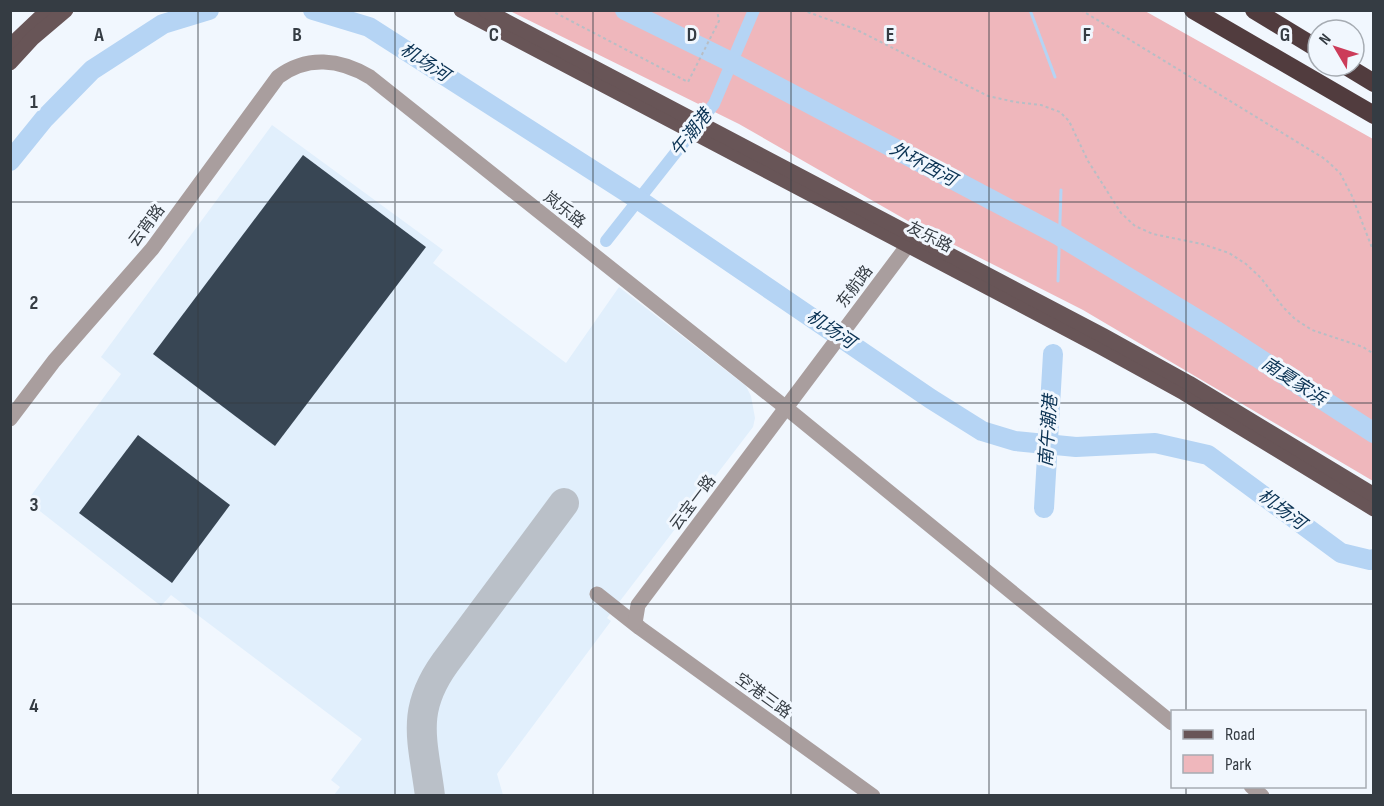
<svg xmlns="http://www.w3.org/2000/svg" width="1384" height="806" font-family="'Sofia Sans Condensed','Noto Sans SC',sans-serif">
	<rect width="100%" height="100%" fill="#f1f7fe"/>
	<polygon fill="#e1effc" points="272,125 443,250 433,263 566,363 619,287 746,386 751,396 755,418 753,427 607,618 611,621 497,774 503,795 334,795 340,787 331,780 362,739 171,595 161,606 27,501 121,374 101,357"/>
	<polygon fill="#efb7bc" points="510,11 1145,11 1373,139 1373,481 1083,310 915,225 739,124"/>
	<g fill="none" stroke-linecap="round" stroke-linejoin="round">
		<g stroke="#b5d4f4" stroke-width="3">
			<polyline points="1030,10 1055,77"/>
			<polyline points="1058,281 1061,190"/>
		</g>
		<polyline stroke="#b5d4f4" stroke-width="12" points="606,241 714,104 754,10"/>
		<g stroke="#b5d4f4" stroke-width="20">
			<polyline points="313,10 369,27 639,200 931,399 982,431 1015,441 1076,447 1155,443 1208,455 1341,553 1370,560 1374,559"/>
			<polyline points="625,10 733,63 1058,235 1215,330 1374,433"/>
			<polyline points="10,161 44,119 92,70 163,24 209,10"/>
			<polyline points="1044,508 1053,354"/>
		</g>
		<path stroke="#bac0c8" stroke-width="30" d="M 430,796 C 423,740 410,712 445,663 L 564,503"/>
	</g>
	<g fill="#384654">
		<polygon points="303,155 426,247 275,446 153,354"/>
		<polygon points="138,435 230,505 172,583 79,513"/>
	</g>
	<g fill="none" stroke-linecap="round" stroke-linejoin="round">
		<g stroke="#b8bec5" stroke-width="2" stroke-dasharray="3 3" stroke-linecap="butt">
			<polyline points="550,10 688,82 719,21 717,10"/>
			<polyline points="802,10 855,29 988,96 1015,102 1041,105 1060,112 1069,121 1088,161 1121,213 1135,226 1153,234 1202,244 1229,253 1246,264 1261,278 1283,307 1295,319 1312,330 1363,347 1374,354"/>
			<polyline points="1081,10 1325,159 1340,173 1352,196 1374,253"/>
		</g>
		<g stroke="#a99e9e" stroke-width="15">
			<path d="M 10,419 L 54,361 L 152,249 L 278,77 C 307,55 340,59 370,77 L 785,407 L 1172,723"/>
			<polyline points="597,594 640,628 873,796"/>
			<polyline points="635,623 638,605 908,245"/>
			<polyline points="1251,786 1262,796"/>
		</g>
		<g stroke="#685557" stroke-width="15">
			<polyline points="461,10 1099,346 1184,393 1374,509"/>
			<polyline points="485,10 1104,336 1189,383 1374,495"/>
			<polyline points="10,46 48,10"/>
			<polyline points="10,63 33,38 66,10"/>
		</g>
		<g stroke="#513c3e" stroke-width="18">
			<polyline points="1193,10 1374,115"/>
			<polyline points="1254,10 1318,49"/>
			<polyline points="1346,66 1374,83"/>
		</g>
	</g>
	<path fill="none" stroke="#353c43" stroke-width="1.5" stroke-opacity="0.55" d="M 198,10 L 198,796M 395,10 L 395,796M 593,10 L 593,796M 791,10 L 791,796M 989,10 L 989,796M 1186,10 L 1186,712M 10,202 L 1374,202M 10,403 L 1374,403M 10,604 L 1374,604M 1186,786 L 1186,796"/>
	<g text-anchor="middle" stroke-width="6" stroke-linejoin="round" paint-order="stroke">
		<g font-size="16" fill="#353c43" stroke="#f1f7fe">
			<text transform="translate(565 209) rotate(38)" y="6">岚乐路</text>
			<text transform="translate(146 225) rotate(-53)" y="6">云宵路</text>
			<text transform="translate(930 236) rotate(27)" y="6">友乐路</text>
			<text transform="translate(854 286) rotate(-53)" y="6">东航路</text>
			<text transform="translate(692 502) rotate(-53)" y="6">云宝一路</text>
			<text transform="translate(764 695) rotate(36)" y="6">空港三路</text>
		</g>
		<g font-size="18" font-style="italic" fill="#0a3253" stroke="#f1f7fe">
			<text transform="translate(425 62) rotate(33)" y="6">机场河</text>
			<text transform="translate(691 133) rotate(-52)" y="6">午潮港</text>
			<text transform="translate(923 164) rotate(28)" y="6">外环西河</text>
			<text transform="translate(831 329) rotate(34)" y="6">机场河</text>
			<text transform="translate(1294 381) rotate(33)" y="6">南夏家浜</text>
			<text transform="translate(1048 431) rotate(-86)" y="6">南午潮港</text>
			<text transform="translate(1282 509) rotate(37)" y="6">机场河</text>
		</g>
	</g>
	<g font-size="20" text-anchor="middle" font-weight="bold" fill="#353c43" stroke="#f1f7fe" stroke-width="6" stroke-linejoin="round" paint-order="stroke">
		<text x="99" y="41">A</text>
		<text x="297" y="41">B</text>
		<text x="494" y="41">C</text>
		<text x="692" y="41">D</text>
		<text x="890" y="41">E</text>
		<text x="1087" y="41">F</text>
		<text x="1285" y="41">G</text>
		<text x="34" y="108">1</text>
		<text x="34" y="309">2</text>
		<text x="34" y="511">3</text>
		<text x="34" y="712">4</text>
	</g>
	<rect width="1384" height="806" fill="none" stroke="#353c43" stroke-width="24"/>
	<rect x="1171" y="710" width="195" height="78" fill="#f1f7fe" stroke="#a6acb3" stroke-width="1.5"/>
	<rect x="1183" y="730" width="30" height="9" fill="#685557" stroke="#a6acb3" stroke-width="1.5"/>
	<text x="1225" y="740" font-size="18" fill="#353c43">Road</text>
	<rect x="1183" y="755" width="30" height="18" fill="#efb7bc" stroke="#a6acb3" stroke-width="1.5"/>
	<text x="1225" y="770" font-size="18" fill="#353c43">Park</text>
	<g transform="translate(1336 48) rotate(309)"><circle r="28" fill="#f1f7fe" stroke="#a6acb3" stroke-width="1.5"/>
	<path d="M0-4.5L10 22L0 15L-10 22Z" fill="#cc3c5a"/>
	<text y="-9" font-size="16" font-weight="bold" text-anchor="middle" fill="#353c43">N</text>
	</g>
</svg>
